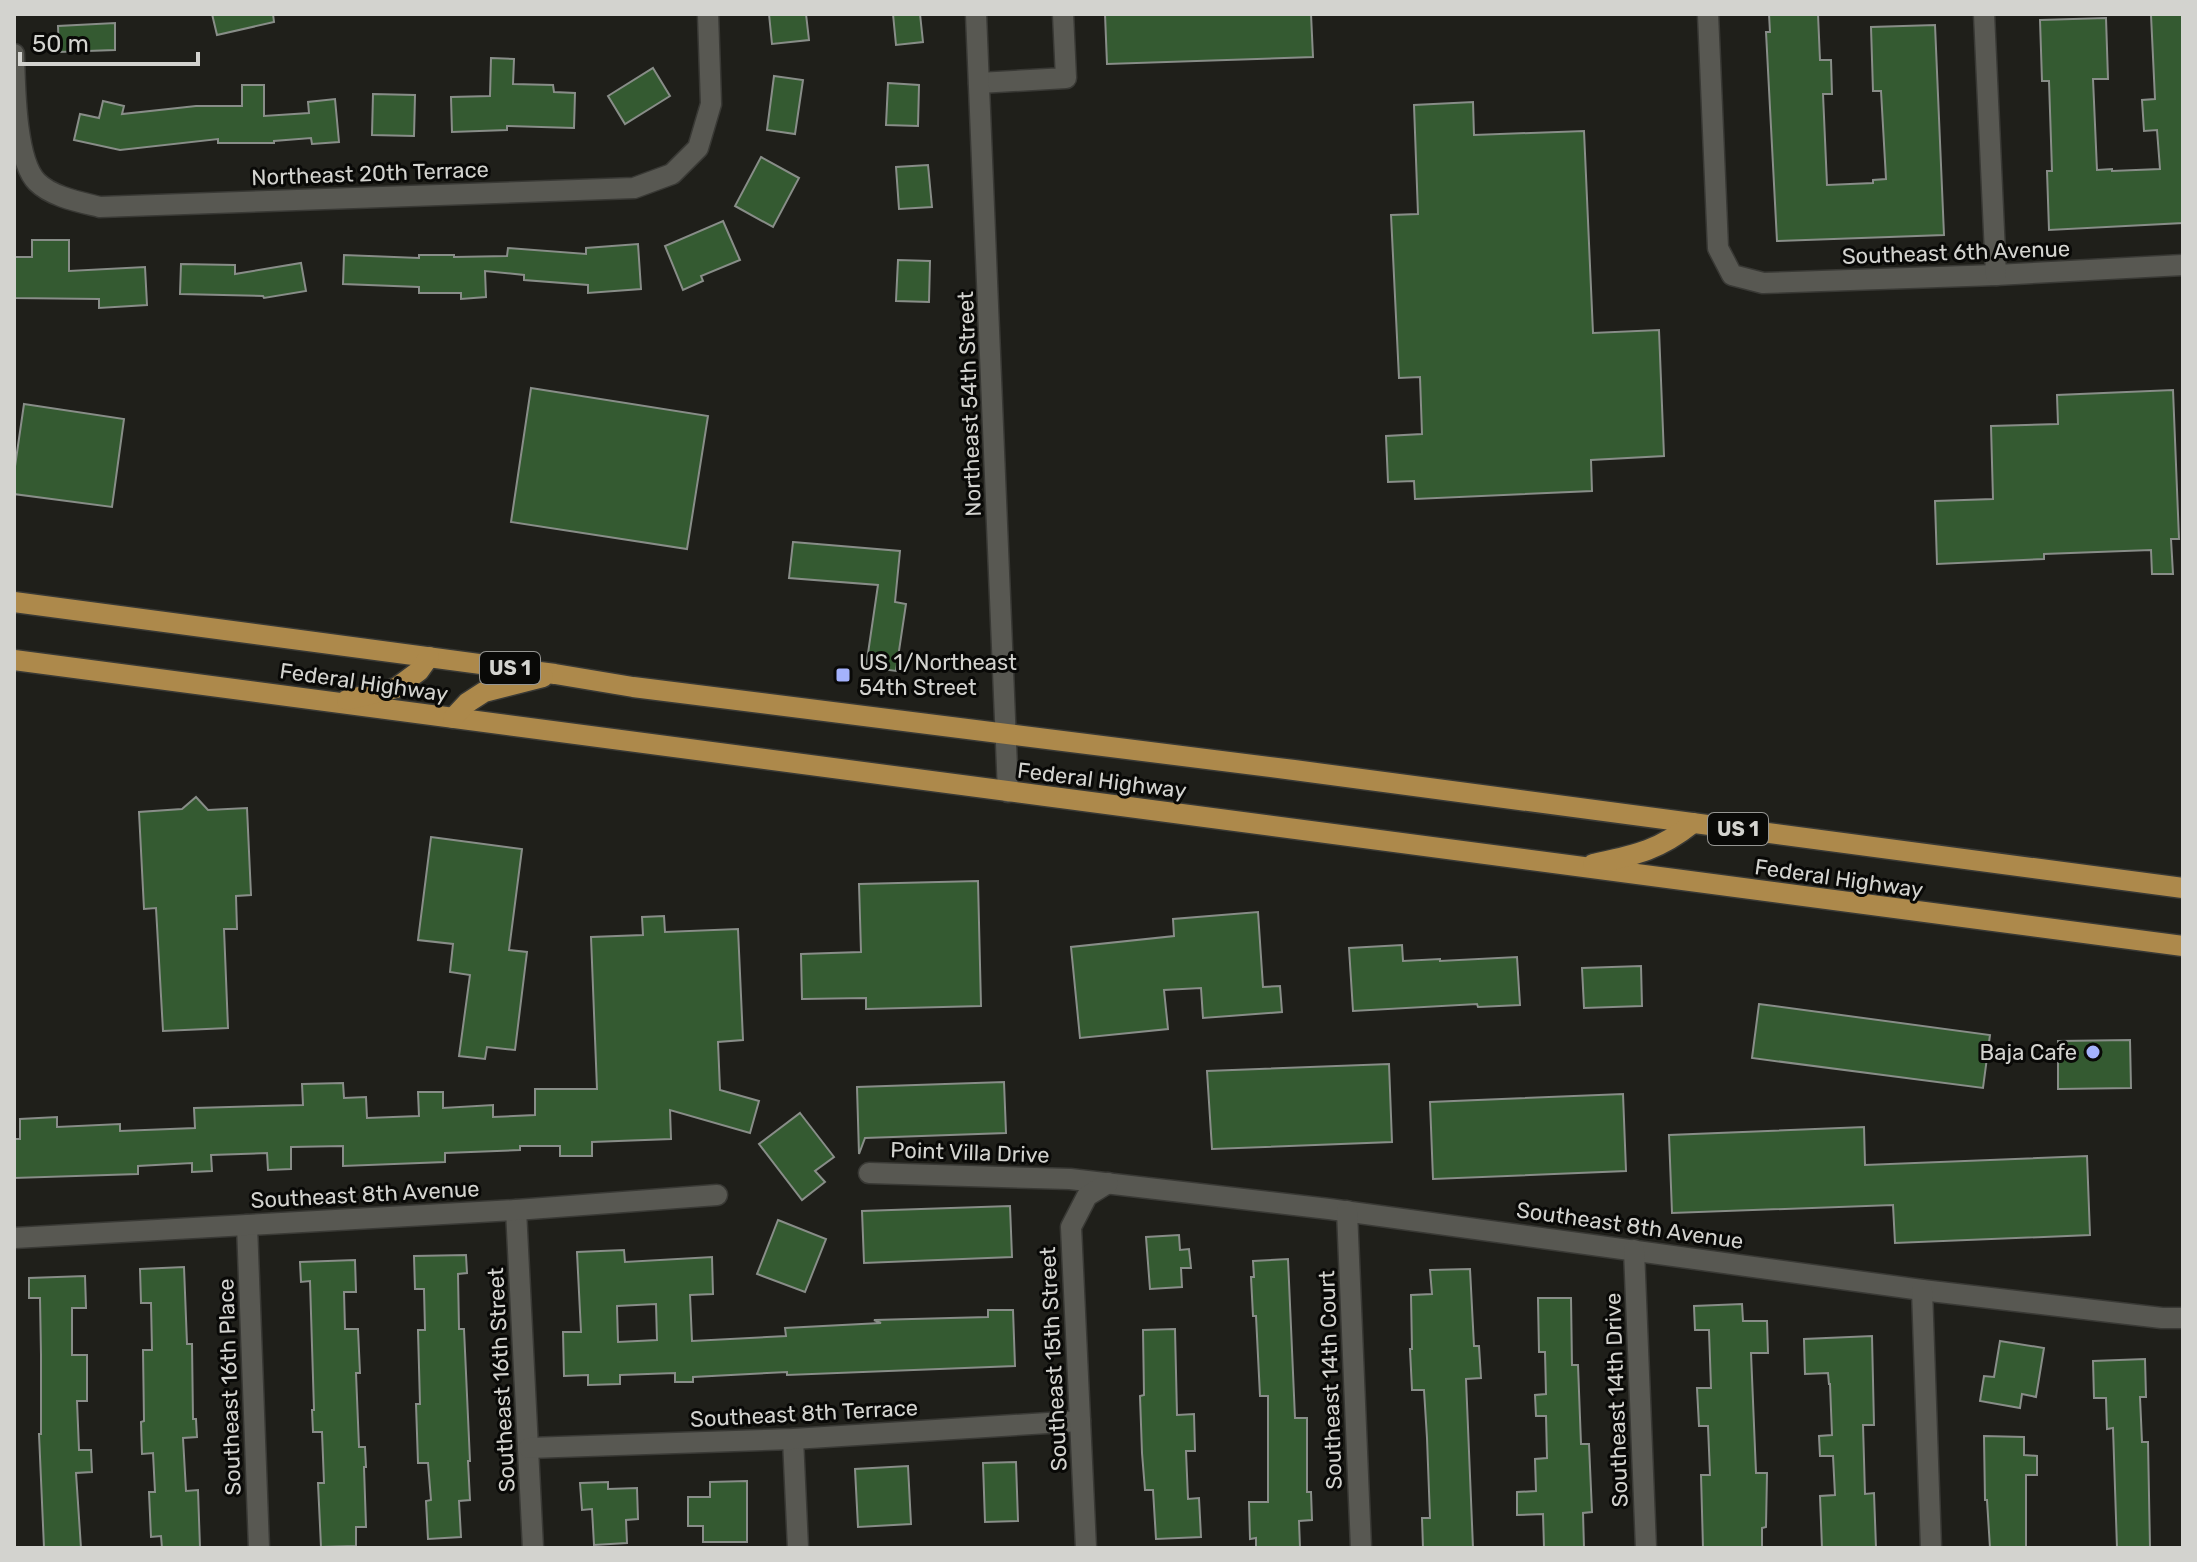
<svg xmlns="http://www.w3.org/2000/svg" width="2197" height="1562" font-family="Rubik,sans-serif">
	<rect width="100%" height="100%" fill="#1f1f1a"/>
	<g fill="#345a31" stroke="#888d88" stroke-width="2" fill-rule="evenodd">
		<polygon points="212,14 273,14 274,22 217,35"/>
		<polygon points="769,14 806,14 809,40 772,44"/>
		<polygon points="893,14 920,14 923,42 896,45"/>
		<polygon points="1105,14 1311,14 1313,57 1107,64"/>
		<polygon points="1769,14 1818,14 1820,60 1831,60 1832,94 1823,94 1827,185 1873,183 1873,180 1886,179 1881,91 1873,91 1871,27 1935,25 1944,235 1777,241 1766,32 1770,32"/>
		<polygon points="2183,14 2183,223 2049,230 2047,171 2052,171 2049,81 2042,81 2040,20 2106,18 2108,79 2093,79 2097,170 2112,169 2112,171 2160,169 2157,130 2144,131 2142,100 2155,99 2151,15"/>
		<polygon points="115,23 115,50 59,52 58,26"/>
		<polygon points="491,58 514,59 513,84 553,85 554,92 575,93 574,128 507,126 507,130 452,132 451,97 490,96"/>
		<polygon points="653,68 670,96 625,124 608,96"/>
		<polygon points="774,76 803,80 795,134 767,130"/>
		<polygon points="888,83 919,85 918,126 886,125"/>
		<polygon points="242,85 264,85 264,116 309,113 308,102 335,99 339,142 312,144 311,138 274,141 274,143 218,143 218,139 120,150 74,140 80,114 99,118 103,101 124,106 122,114 196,106 242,106"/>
		<polygon points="373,94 415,95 414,136 372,135"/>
		<polygon points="1473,102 1474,135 1584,131 1593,333 1659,330 1664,456 1591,460 1592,491 1415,499 1414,481 1388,482 1386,436 1422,434 1420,377 1399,378 1391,215 1418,214 1414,105"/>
		<polygon points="761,157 799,178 773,227 735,206"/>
		<polygon points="928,165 932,207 899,209 896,167"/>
		<polygon points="723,221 740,260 701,276 703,281 683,290 665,246"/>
		<polygon points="32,240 69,240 69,271 145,267 147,305 99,308 99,299 14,298 14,257 32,257"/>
		<polygon points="638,244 641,289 588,293 588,285 524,280 524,275 485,271 486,297 461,299 461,293 419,293 419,287 343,284 344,255 419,258 419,255 454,255 454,257 507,256 508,248 586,254 586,248"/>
		<polygon points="898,260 930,261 929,302 896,301"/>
		<polygon points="301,263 306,291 264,298 263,296 180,294 181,264 235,265 235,274"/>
		<polygon points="531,388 708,416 687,549 511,522"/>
		<polygon points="2173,390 2179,539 2171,539 2173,574 2152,574 2151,550 2044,554 2044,559 1937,564 1935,501 1993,499 1991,426 2058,424 2057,395"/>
		<polygon points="24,404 124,419 112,507 14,494 14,473"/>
		<polygon points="793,542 900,551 895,602 906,604 896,671 866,667 878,585 789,578"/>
		<polygon points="196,797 208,810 247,808 251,895 236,896 237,929 224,929 228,1028 163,1031 156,908 144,909 139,812 182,809"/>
		<polygon points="431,837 522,849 509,950 527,952 515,1050 487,1047 485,1059 459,1056 470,975 450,972 453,944 418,940"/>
		<polygon points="978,881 981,1006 866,1009 866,998 802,999 801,954 861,952 859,884"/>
		<polygon points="1258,912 1263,987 1280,986 1282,1012 1203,1018 1201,988 1164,990 1168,1029 1080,1038 1071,947 1174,936 1173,919"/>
		<polygon points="664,916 665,932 738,929 743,1040 718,1042 720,1090 759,1101 750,1133 670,1110 671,1139 592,1142 592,1156 560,1156 560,1146 520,1146 520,1150 445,1153 445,1162 343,1166 343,1146 291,1147 291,1169 268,1170 267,1153 211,1155 212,1171 192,1172 192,1163 138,1166 138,1174 14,1178 14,1139 20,1139 20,1119 57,1117 57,1127 120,1124 120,1131 195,1128 194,1108 303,1105 302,1084 343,1083 344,1098 366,1097 367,1118 419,1116 418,1092 443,1092 443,1108 493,1105 493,1117 535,1115 535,1089 597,1089 591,937 643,935 642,917"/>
		<polygon points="1402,945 1403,961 1440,959 1440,961 1517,957 1520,1005 1478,1007 1477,1004 1353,1011 1349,948"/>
		<polygon points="1641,966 1642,1006 1584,1008 1582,968"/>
		<polygon points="1759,1004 1990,1035 1983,1088 1752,1058"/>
		<polygon points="2130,1040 2131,1088 2058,1089 2058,1041"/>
		<polygon points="1389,1064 1392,1142 1212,1149 1207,1071"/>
		<polygon points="1004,1082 1006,1133 865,1138 859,1154 857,1087"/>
		<polygon points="1623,1094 1626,1171 1433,1179 1430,1102"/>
		<polygon points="800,1113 834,1157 815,1171 825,1182 802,1200 759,1144"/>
		<polygon points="1864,1127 1865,1165 2087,1156 2090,1235 1895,1243 1893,1205 1672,1213 1669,1135"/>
		<polygon points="1010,1206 1012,1257 864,1263 862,1211"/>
		<polygon points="778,1220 826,1239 805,1292 757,1274"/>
		<polygon points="1179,1235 1180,1250 1189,1249 1191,1268 1181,1268 1182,1287 1150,1289 1146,1237"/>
		<path d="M 624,1250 L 625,1262 L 712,1257 L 713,1294 L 690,1295 L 692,1341 L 786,1336 L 785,1328 L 881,1323 L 874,1320 L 988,1317 L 988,1310 L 1013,1310 L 1015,1366 L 787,1375 L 787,1372 L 693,1377 L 693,1382 L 675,1382 L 675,1373 L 620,1375 L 620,1384 L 588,1385 L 588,1375 L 564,1376 L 563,1332 L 581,1332 L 577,1252 ZM 656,1304 L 657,1340 L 618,1342 L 617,1306 Z"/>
		<polygon points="466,1255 467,1273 458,1274 459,1329 464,1329 470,1461 468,1461 470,1500 459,1501 461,1537 428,1539 426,1501 431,1500 428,1463 418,1463 416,1404 420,1404 418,1330 425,1330 424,1289 415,1289 414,1256"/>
		<polygon points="1288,1259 1295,1418 1307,1418 1307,1492 1311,1492 1312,1520 1299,1521 1300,1548 1256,1548 1256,1538 1250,1539 1249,1502 1268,1502 1268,1396 1260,1396 1256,1316 1253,1316 1251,1277 1254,1277 1253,1261"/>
		<polygon points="355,1260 356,1292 344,1292 345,1329 358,1329 360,1373 356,1373 359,1447 365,1447 366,1467 364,1467 366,1527 356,1527 356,1546 321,1547 318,1483 324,1483 322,1432 313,1432 312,1410 314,1410 310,1281 301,1282 300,1262"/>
		<polygon points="184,1267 187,1344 192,1344 193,1419 196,1419 197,1437 183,1438 186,1491 198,1490 200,1548 162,1548 161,1536 151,1537 149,1492 155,1492 153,1453 142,1454 141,1422 144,1421 143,1350 152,1350 151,1303 141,1303 140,1269"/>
		<polygon points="1470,1269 1474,1346 1479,1346 1481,1378 1466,1379 1473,1548 1423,1548 1422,1518 1430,1518 1427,1438 1424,1390 1412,1390 1410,1349 1412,1349 1411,1295 1432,1294 1430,1270"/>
		<polygon points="85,1276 86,1308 72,1308 72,1355 87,1355 87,1401 77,1401 79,1450 91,1450 92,1472 76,1473 81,1548 44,1548 39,1434 41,1434 41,1355 40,1298 29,1298 29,1278"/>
		<polygon points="1538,1298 1571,1298 1572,1365 1578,1365 1581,1444 1589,1444 1592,1512 1583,1513 1584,1548 1544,1548 1543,1514 1517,1515 1517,1492 1536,1491 1535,1459 1547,1458 1546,1416 1536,1416 1535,1395 1546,1394 1545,1352 1539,1352"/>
		<polygon points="1742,1304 1743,1321 1767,1321 1768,1353 1751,1353 1756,1473 1767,1473 1766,1527 1762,1528 1762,1548 1703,1548 1701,1475 1710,1475 1708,1426 1699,1426 1697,1388 1711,1388 1709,1330 1695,1330 1694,1306"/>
		<polygon points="1175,1329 1177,1415 1194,1414 1195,1451 1186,1451 1188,1499 1199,1498 1201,1537 1156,1539 1153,1490 1145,1490 1142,1453 1140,1396 1144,1395 1143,1330"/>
		<polygon points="1872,1336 1874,1425 1863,1425 1865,1494 1874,1493 1876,1548 1822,1548 1820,1496 1835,1495 1833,1456 1820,1456 1819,1436 1832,1435 1830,1384 1829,1384 1828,1373 1805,1374 1804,1339"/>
		<polygon points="2000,1341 2044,1348 2036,1397 2022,1394 2020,1408 1980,1401 1984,1376 1994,1377"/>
		<polygon points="2145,1359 2146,1397 2140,1397 2142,1442 2148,1442 2150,1548 2117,1548 2113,1428 2107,1429 2106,1398 2094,1398 2093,1361"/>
		<polygon points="1984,1436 2024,1437 2024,1455 2037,1456 2037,1475 2026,1475 2026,1548 1990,1548 1987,1500 1985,1500"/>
		<polygon points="1016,1462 1018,1521 985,1522 983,1463"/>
		<polygon points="908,1466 911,1524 858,1527 855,1469"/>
		<polygon points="747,1481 747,1542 703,1542 703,1526 688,1526 688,1497 710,1497 710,1482"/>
		<polygon points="608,1482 608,1489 637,1488 638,1519 626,1520 627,1543 594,1545 592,1509 582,1510 580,1483"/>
	</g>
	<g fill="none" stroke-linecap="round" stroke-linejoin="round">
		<g stroke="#393935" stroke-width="23">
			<g id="street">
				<polyline points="1708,14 1718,248 1732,275 1763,283 1996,275 2183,265"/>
				<polyline points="1984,14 1996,275"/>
				<path d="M 14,54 C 15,84 15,160 37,182 C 52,197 80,202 100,207 L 634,188 L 672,174 L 698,148 L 711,104 L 708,14"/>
				<polyline points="979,83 1066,78 1063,14"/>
				<polyline points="869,1173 1070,1179 1329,1209 1922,1290 2162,1318 2183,1318"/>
				<polyline points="516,1210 533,1548"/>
				<polyline points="1347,1211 1361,1548"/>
				<polyline points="247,1225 259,1548"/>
				<polyline points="14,1238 516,1210 717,1195"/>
				<polyline points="1634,1250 1646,1548"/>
				<polyline points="1922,1290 1931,1548"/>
				<polyline points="793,1439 798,1548"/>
				<polyline points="529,1448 793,1439 1080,1421"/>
				<polyline points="1086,1548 1071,1227 1087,1196 1108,1183"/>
			</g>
		</g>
		<g stroke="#393935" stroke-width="23">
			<polyline id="secondary" points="976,14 1008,792"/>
		</g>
		<g stroke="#393935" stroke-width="23">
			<g id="primary">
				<polyline points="14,602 555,674 633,687 1294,770 2183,888"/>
				<polyline points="14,660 2183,946"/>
				<polyline points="347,700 396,688 419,671 429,657"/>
				<polyline points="453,718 467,703 484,692 543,677"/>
				<path d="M 1593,864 C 1635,855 1658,851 1693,823"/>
			</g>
		</g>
		<use href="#street" stroke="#585852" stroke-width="20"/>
		<use href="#secondary" stroke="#585852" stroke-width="20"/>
		<use href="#primary" stroke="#ad894b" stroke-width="20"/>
	</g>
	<g fill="#a4b2fc" stroke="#090907" stroke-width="3">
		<rect x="835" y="667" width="16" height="16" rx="4"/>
		<circle cx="2093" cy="1052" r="8"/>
	</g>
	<g text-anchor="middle" stroke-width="6" stroke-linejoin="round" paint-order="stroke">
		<g fill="#090907" stroke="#969693" stroke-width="2">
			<rect x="480" y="652" width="60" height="32" rx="6"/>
			<rect x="1708" y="813" width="60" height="32" rx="6"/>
		</g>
		<g font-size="20" font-weight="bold" fill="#d3d3cf">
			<text x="510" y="675">US 1</text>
			<text x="1738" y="836">US 1</text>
		</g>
		<g font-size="22" fill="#d3d3cf" stroke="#090907">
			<text transform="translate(370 173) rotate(-2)" y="8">Northeast 20th Terrace</text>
			<text transform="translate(1956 252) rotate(-2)" y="8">Southeast 6th Avenue</text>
			<text transform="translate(969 404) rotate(-92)" y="8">Northeast 54th Street</text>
			<text transform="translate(364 682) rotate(8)" y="8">Federal Highway</text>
			<text transform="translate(1102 780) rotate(7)" y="8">Federal Highway</text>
			<text transform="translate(1839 878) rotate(8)" y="8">Federal Highway</text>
			<text transform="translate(970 1152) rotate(2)" y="8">Point Villa Drive</text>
			<text transform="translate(365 1194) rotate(-3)" y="8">Southeast 8th Avenue</text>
			<text transform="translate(1630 1225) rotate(8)" y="8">Southeast 8th Avenue</text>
			<text transform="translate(1053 1359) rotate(-93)" y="8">Southeast 15th Street</text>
			<text transform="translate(501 1380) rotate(-93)" y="8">Southeast 16th Street</text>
			<text transform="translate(1330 1380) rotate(-92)" y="8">Southeast 14th Court</text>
			<text transform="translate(229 1387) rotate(-92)" y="8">Southeast 16th Place</text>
			<text transform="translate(1616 1400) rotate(-92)" y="8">Southeast 14th Drive</text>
			<text transform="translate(804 1413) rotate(-3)" y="8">Southeast 8th Terrace</text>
		</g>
		<g font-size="22" fill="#d3d3cf" stroke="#090907" text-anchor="start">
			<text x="859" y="670">US 1/Northeast<tspan x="859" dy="25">54th Street</tspan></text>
			<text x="2077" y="1060" text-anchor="end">Baja Cafe</text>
		</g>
	</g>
	<rect width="2197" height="1562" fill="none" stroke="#d3d3cf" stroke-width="32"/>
	<path d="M20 52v12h178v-12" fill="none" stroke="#d3d3cf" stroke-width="4"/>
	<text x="32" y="52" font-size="24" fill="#d3d3cf" stroke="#090907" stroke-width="6" paint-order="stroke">50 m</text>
</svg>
